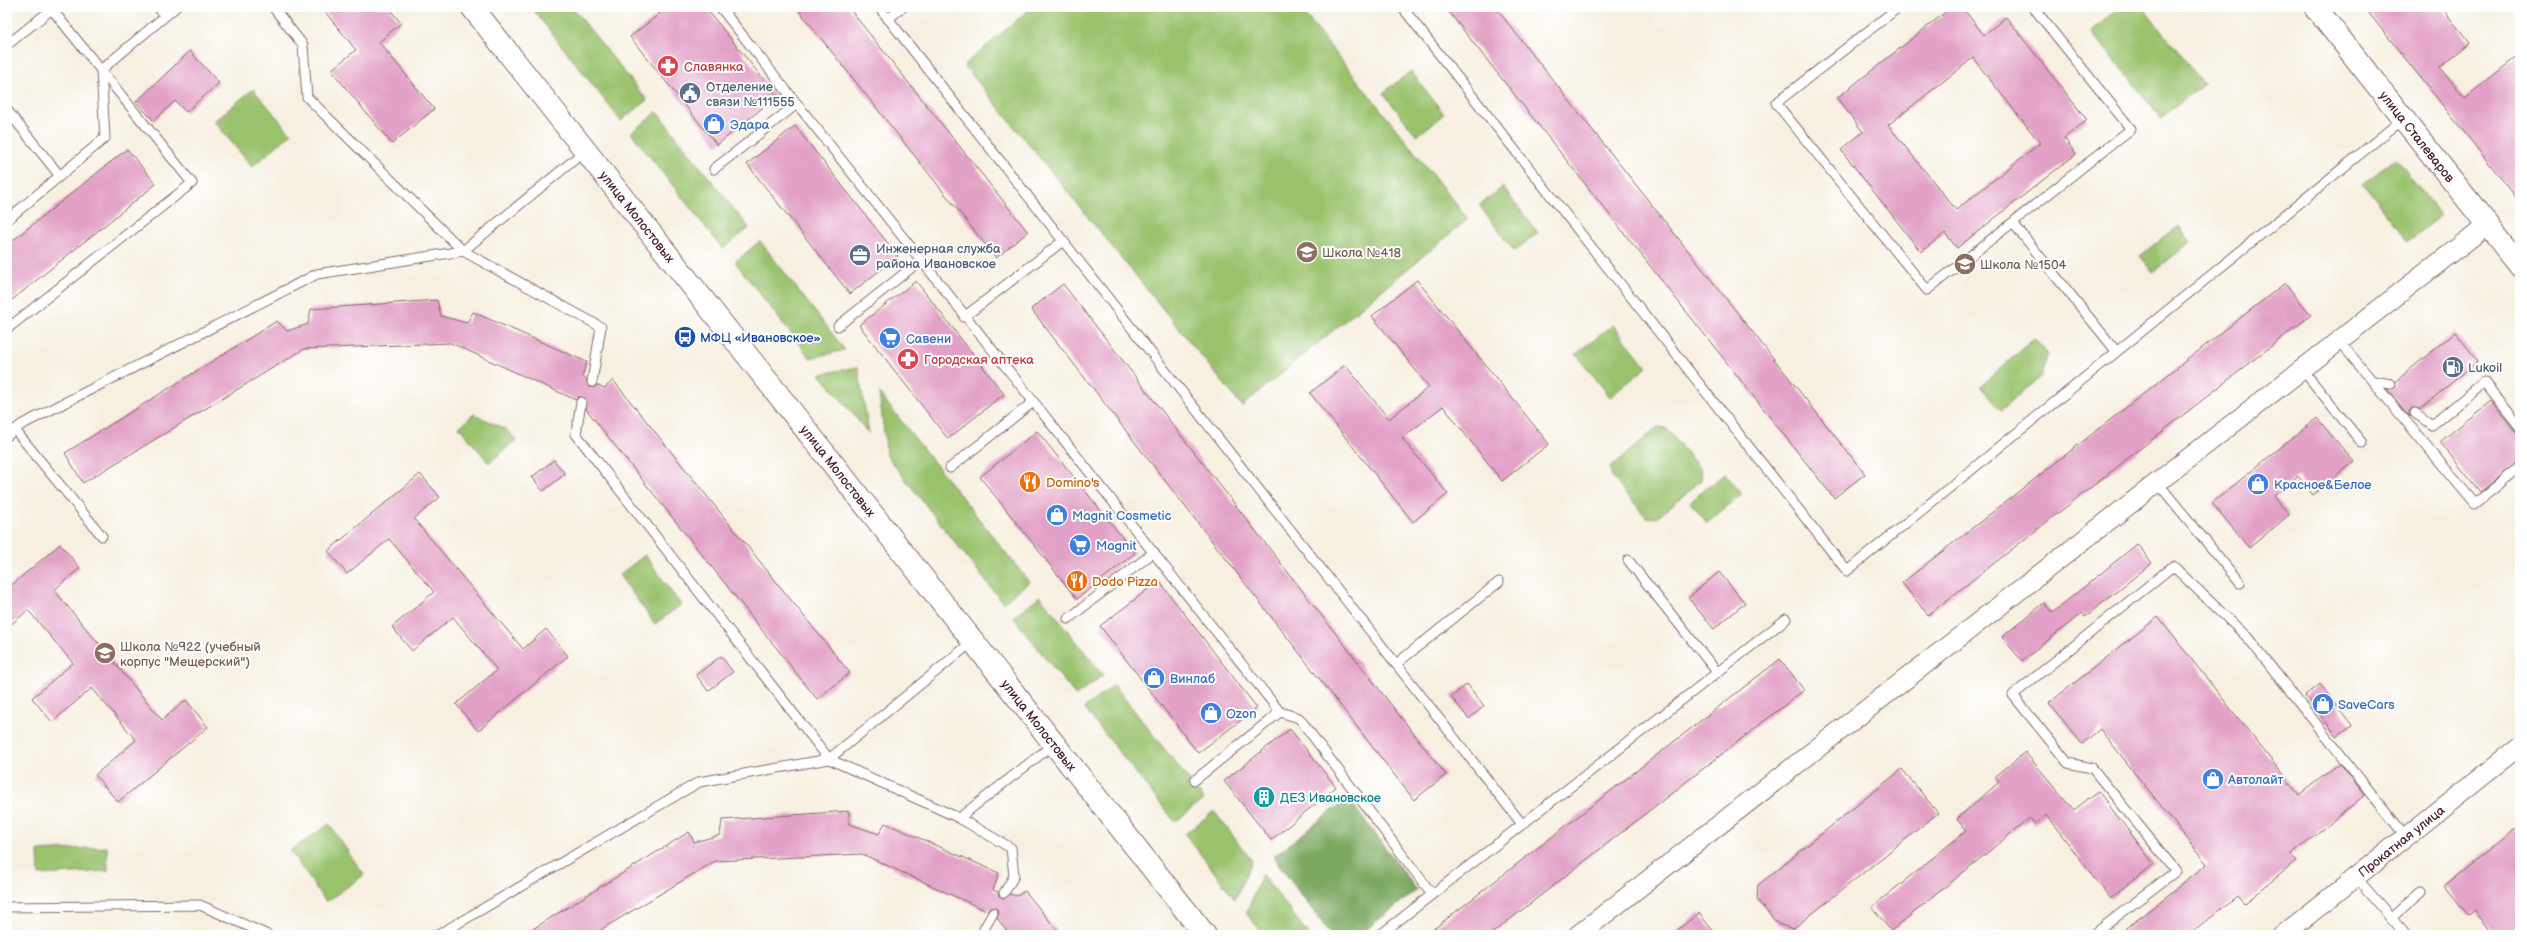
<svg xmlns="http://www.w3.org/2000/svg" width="2527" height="942" font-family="'Balsamiq Sans',sans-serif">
	<rect width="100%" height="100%" fill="#fff"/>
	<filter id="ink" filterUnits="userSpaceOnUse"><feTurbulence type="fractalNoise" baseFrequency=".025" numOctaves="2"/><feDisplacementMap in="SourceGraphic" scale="8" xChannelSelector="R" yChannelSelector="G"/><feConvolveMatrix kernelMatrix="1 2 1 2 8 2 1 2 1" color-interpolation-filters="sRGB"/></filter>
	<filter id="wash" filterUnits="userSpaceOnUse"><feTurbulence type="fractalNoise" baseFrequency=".012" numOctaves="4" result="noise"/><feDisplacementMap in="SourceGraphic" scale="16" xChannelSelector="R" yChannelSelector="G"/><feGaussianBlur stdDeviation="0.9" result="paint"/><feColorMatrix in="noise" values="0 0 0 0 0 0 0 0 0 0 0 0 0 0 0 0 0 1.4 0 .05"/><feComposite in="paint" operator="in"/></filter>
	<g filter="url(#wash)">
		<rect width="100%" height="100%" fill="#f7f0e1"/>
		<g fill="#9ac26d" stroke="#72704c">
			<polygon points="531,7 572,7 647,100 621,121"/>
			<polygon points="1032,7 1299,7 1468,219 1242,406 964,65"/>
			<polygon points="2121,7 2143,7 2204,84 2161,118 2091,31"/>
			<polygon points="1411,71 1444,114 1417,136 1383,93"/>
			<polygon points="253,89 291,134 252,167 214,121"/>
			<polygon points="657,112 749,228 723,249 631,133"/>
			<polygon points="2396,158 2441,216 2408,242 2363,184"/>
			<polygon points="1503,187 1538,233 1514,251 1479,205"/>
			<polygon points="2179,226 2191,242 2153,272 2140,256"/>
			<polygon points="760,241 845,350 810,358 735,262"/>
			<polygon points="1613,325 1647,367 1610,397 1576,354"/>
			<polygon points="2034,339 2048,354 2041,376 2001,410 1980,386"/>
			<polygon points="858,367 869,434 820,374"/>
			<polygon points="879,393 1029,582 1003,603 887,456"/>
			<polygon points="474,414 507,430 516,440 489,463 459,427"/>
			<polygon points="1658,427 1666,428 1702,471 1701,480 1657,518 1646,517 1612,477 1610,468"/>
			<polygon points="1725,473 1742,494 1707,523 1690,502"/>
			<polygon points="645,555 681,605 655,624 619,575"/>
			<polygon points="1040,596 1103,675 1076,696 1013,617"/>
			<polygon points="1114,685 1204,799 1175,822 1084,708"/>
			<polygon points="1214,811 1252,861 1235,899 1185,834"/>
			<polygon points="329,824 364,875 326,902 290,851"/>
			<polygon points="107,847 108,871 39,875 38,851"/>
			<polygon points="1262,874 1309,935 1264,935 1246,913"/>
		</g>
		<polygon fill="#7ba860" stroke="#626446" points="1348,798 1417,890 1359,935 1331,935 1273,857"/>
		<g id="blocks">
			<g fill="#e2a1c6" fill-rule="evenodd">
				<polygon points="321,7 388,7 401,23 379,42 434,109 392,144 331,70 356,50"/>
				<polygon points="668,7 705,7 777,96 717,145 630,37"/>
				<polygon points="796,7 848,7 1028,232 996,258"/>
				<polygon points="1445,7 1495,7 1865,474 1834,498"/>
				<path d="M 1952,7 L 1962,7 L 1984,35 L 2006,17 L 2087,120 L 2064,138 L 2076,154 L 1957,248 L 1945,233 L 1921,252 L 1841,150 L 1863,132 L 1837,98 ZM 1973,58 L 2040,143 L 1956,210 L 1888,125 Z"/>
				<polygon points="2364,7 2441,7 2470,43 2440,67 2465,98 2520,54 2520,202"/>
				<polygon points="190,51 219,83 186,112 175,101 154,121 136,102"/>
				<polygon points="795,126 898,256 850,294 747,164"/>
				<polygon points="127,149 156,184 7,304 7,245"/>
				<polygon points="1417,280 1549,444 1502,481 1443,406 1402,438 1448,494 1413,522 1310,393 1345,365 1389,419 1429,387 1372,316"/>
				<polygon points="916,281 1004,394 948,439 859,325"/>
				<polygon points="2285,283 2311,315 1928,615 1902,583"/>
				<polygon points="1063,284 1446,775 1414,800 1031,309"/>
				<polygon points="437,300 441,316 467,323 473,312 587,362 582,377 586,379 589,387 594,388 597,385 605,388 613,380 850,673 817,699 586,409 585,398 579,396 576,400 451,343 304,349 83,483 65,453 277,321 287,331 308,324 311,309"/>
				<polygon points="2455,332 2478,361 2420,409 2412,408 2409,412 2410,417 2387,389 2395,388 2396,381"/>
				<polygon points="2491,401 2515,431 2520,433 2520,461 2480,492 2440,442"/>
				<polygon points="2317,418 2354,462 2313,495 2298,476 2274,496 2289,515 2249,548 2212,503"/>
				<polygon points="1037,431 1135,553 1077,599 980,477"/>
				<polygon points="554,460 565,474 543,491 532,477"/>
				<polygon points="420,474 440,497 414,519 523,649 546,629 568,656 478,731 456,704 497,670 453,617 412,651 392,627 434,592 389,539 347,574 328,551"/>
				<polygon points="60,544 80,568 54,590 162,720 186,700 208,727 118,802 95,775 136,740 92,688 52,722 32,698 73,663 28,610 7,628 7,589"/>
				<polygon points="2137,544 2152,563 2085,617 2082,613 2022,661 2002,637 2044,603 2052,613"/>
				<polygon points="1719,572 1745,603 1714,629 1688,598"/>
				<polygon points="1159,581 1257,708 1198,753 1100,626"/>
				<polygon points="2158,617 2299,795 2340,763 2365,795 2290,855 2296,862 2244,903 2238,896 2189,935 2118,935 2207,864 2100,729 2082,744 2049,703"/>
				<polygon points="721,656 733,672 708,691 696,675"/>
				<polygon points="1780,659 1804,690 1490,935 1426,935"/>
				<polygon points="1467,684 1484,706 1469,719 1451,697"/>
				<polygon points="2320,684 2352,725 2337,736 2305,696"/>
				<polygon points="1290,729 1336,787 1271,840 1224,781"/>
				<polygon points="2025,752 2074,810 2098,791 2154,864 2110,898 2046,815 2035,824 2030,818 1891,931 1872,907 1966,831 1957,819 1999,782 1995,777"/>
				<polygon points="1902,769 1938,813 1793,929 1778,924 1757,900 1758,885"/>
				<polygon points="849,811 849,824 879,834 885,823 999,873 993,890 998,892 999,896 1004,899 1010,894 1017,896 1025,891 1061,935 1010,935 997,918 999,913 996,908 990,908 987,911 862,854 715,861 592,935 523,935 689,832 694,842 720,835 722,820"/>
				<polygon points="2520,825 2520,935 2494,935 2475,911 2469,916 2444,885"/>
				<polygon points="1699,913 1716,935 1671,935"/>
			</g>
		</g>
	</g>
	<g filter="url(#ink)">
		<use href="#blocks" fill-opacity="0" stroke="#87686b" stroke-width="1"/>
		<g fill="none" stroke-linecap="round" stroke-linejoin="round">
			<g stroke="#87686b" stroke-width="11">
				<g id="lane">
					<polyline points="158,7 165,16"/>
					<polyline points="273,7 303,45 307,97 463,251 601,327 592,382"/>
					<polyline points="720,7 1280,712 1299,718 1432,894"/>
					<polyline points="879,7 1522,824"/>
					<polyline points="1402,7 1847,571 2403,119"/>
					<polyline points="1899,7 1776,103 1927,290 2131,129 2033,7"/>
					<polyline points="888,19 903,7"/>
					<polyline points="7,45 52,9"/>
					<polyline points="7,110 60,176"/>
					<polyline points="714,169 797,104"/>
					<polyline points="7,220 105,138 101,70 176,7"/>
					<polyline points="2013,223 2116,351"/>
					<polyline points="964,317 1063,241"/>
					<polyline points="838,326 920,261"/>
					<polyline points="7,329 192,183 50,7"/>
					<polyline points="2339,341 2475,504 2520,467"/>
					<polyline points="2302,369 2362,443"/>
					<polyline points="2373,381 2391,384"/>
					<polyline points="581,402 576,434 829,759 959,818 1011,848 1014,876 1004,893"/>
					<polyline points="2415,413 2432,425 2484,382 2520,427"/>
					<polyline points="15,430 102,536"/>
					<polyline points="7,436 21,425 317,274 463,251 585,151"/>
					<polyline points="950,468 1033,402"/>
					<polyline points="2157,482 2240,583"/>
					<polyline points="1628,560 1717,672"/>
					<polyline points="1068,619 1154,552"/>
					<polyline points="1396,664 1499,582"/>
					<polyline points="1195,780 1280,712"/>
					<polyline points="959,818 1054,744"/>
					<polyline points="2356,877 2406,935"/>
					<polyline points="7,907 200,905 268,935"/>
					<polyline points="2391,918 2422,891"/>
					<polyline points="2094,934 2176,871 2092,768 2068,763 2013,695 2173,566 2248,638 2406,837"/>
					<polyline points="438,935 699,782 829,759 972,642"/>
					<polyline points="986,935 984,929 993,913"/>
					<polyline points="1380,935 1786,619"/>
				</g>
			</g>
			<g stroke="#87686b" stroke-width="21">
				<g id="street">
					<polyline points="1578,935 2487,225"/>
					<path id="s1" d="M 2283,935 L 2520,746"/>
				</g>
			</g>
			<g stroke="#87686b" stroke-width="24">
				<g id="secondary">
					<path id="s2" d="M 472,7 L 1205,935"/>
					<path id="s3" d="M 2315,7 L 2520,266"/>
				</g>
			</g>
			<use href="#lane" stroke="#fff" stroke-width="9"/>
			<use href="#street" stroke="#fff" stroke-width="19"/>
			<use href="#secondary" stroke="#fff" stroke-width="22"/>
		</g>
	</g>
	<defs>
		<g id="pharmacy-disc" transform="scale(1.15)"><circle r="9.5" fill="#e0444e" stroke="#fff"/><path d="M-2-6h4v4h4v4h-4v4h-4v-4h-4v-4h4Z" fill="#fff"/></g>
		<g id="civic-disc" transform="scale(1.15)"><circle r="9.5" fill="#5c6f8a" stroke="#fff"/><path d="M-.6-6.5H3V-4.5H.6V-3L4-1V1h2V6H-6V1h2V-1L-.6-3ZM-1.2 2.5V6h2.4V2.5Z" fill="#fff"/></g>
		<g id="shop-disc" transform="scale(1.15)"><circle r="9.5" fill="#3f7fe0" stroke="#fff"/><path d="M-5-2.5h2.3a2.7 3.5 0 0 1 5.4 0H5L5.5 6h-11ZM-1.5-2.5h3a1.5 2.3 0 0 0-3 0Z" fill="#fff"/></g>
		<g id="school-disc" transform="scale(1.15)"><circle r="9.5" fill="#8d6e63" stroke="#fff"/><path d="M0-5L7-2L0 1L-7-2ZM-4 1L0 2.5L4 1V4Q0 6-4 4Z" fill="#fff"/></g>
		<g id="office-disc" transform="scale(1.15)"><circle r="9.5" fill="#5c6f8a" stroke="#fff"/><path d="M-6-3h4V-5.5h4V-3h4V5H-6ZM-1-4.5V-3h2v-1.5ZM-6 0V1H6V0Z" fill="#fff"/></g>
		<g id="bus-disc" transform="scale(1.15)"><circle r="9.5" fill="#1a4fb4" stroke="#fff"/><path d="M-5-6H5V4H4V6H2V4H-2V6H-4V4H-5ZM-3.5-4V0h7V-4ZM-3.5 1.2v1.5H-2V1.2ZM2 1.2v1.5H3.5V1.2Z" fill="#fff"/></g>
		<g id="supermarket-disc" transform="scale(1.15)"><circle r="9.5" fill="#3f7fe0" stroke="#fff"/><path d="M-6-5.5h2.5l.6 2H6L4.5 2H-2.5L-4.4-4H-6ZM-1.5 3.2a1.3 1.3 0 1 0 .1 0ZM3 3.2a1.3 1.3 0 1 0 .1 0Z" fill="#fff"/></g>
		<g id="fuel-disc" transform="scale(1.15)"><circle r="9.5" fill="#5c6f8a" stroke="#fff"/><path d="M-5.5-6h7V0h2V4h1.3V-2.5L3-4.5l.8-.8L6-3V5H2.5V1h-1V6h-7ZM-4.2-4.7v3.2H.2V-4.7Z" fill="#fff"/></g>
		<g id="restaurant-disc" transform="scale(1.15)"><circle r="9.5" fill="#e8710a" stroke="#fff"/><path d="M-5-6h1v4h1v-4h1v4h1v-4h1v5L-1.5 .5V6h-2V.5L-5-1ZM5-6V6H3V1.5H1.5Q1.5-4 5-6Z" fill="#fff"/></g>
		<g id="building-disc" transform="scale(1.15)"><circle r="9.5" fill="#0f9aa8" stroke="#fff"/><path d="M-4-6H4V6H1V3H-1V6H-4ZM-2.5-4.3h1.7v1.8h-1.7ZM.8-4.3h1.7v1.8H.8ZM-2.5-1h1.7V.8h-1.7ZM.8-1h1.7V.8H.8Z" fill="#fff"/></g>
	</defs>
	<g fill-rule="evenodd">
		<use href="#pharmacy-disc" x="668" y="66"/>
		<use href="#civic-disc" x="690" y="93"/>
		<use href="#shop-disc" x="714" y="124"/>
		<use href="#school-disc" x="1307" y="252"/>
		<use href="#office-disc" x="860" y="255"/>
		<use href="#school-disc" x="1965" y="264"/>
		<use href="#bus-disc" x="685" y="337"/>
		<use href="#supermarket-disc" x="890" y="338"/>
		<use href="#pharmacy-disc" x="908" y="359"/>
		<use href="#fuel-disc" x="2453" y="367"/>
		<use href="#restaurant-disc" x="1030" y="482"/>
		<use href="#shop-disc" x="2258" y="484"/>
		<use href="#shop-disc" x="1057" y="515"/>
		<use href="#supermarket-disc" x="1080" y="545"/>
		<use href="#restaurant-disc" x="1077" y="581"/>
		<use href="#school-disc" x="105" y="653"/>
		<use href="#shop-disc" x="1154" y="678"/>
		<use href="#shop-disc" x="2323" y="704"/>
		<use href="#shop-disc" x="1211" y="713"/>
		<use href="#shop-disc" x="2213" y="779"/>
		<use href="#building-disc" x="1264" y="797"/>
	</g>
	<g text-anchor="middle" stroke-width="4" stroke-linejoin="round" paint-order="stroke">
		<g font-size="13" fill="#be3a42" stroke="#fff" text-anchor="start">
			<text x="684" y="71">Славянка</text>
			<text x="924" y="364">Городская аптека</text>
		</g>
		<g font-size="13" fill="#4e5e75" stroke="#fff" text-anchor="start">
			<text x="706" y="91">Отделение<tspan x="706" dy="15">связи №111555</tspan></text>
			<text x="876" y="253">Инженерная служба<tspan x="876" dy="15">района Ивановское</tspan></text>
			<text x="2468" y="372">Lukoil</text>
		</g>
		<g font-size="13" fill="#366cbe" stroke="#fff" text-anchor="start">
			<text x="730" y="129">Эдара</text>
			<text x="906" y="343">Савени</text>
			<text x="2274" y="489">Красное&amp;Белое</text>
			<text x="1072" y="520">Magnit Cosmetic</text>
			<text x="1096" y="550">Magnit</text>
			<text x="1170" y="683">Винлаб</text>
			<text x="2338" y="709">SaveCars</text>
			<text x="1226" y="718">Ozon</text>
			<text x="2228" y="784">Автолайт</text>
		</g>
		<g font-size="13" fill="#4a1f2b" stroke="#fff">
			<text dy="5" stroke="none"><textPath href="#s3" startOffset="165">улица Сталеваров</textPath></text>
			<text dy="5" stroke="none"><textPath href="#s2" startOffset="267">улица Молостовых</textPath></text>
			<text dy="5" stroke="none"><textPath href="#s2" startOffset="591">улица Молостовых</textPath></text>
			<text dy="5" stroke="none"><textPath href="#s2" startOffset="915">улица Молостовых</textPath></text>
			<text dy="5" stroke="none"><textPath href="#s1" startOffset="151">Прокатная улица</textPath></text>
		</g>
		<g font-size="13" fill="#785e54" stroke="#fff" text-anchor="start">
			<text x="1322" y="257">Школа №418</text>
			<text x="1980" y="269">Школа №1504</text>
			<text x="120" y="651">Школа №922 (учебный<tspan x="120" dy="15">корпус "Мещерский")</tspan></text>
		</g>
		<g font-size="13" fill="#164399" stroke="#fff" text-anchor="start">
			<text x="700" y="342">МФЦ «Ивановское»</text>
		</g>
		<g font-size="13" fill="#c56008" stroke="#fff" text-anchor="start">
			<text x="1046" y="487">Domino's</text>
			<text x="1092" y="586">Dodo Pizza</text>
		</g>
		<g font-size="13" fill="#0d838f" stroke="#fff" text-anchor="start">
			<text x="1280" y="802">ДЕЗ Ивановское</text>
		</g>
	</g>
	<rect width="2527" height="942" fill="none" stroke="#fff" stroke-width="24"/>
</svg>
